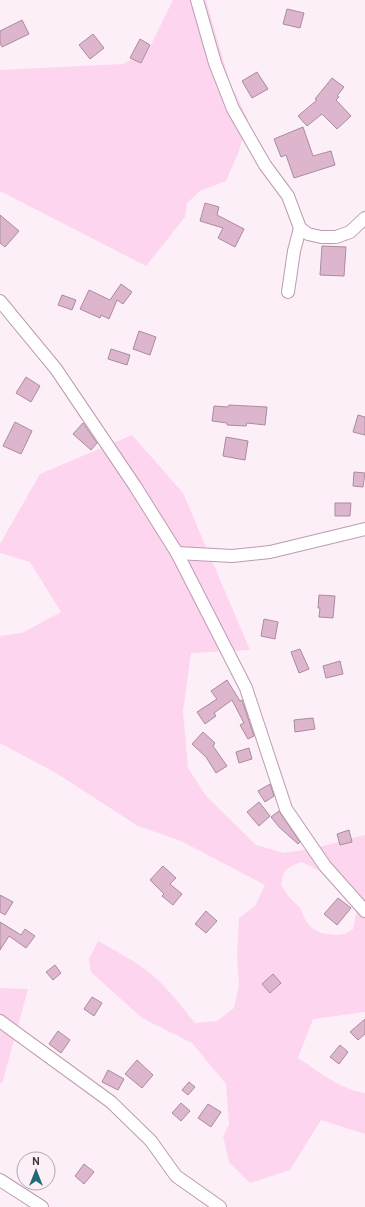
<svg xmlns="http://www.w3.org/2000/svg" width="365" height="1207" font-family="Overpass,sans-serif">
	<rect width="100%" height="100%" fill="#fceff7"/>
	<g fill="#fdd5ee" fill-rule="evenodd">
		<polygon points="173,0 206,0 230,83 248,119 239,151 226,181 200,191 187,203 185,217 146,266 0,191 0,70 123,64 148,51"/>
		<path d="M 132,435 L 183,493 L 250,650 L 191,653 L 183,711 L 188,768 L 206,796 L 256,845 L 284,853 L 316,848 L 365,835 L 365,1012 L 313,1019 L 298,1058 C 318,1071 341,1090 365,1093 L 365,1134 L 321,1120 L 290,1170 L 250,1183 L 229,1162 L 223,1136 L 229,1125 L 226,1084 L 192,1043 L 142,1018 L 91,972 L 89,959 L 98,941 C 116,951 135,961 151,974 C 168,988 181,1006 195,1023 L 217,1021 L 234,1008 L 239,985 L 237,956 L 239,918 L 255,906 L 265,885 L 181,841 L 138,826 L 56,773 L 0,743 L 0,636 L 22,633 L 61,612 L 30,562 L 0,553 L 0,544 L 40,474 ZM 302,862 L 343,883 L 357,910 L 353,929 L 345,934 L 335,935 L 321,933 L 312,928 L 306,921 L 300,908 L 289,897 L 281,885 C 282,882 282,878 283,875 C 286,868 296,863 302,862 Z"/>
		<polygon points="0,988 28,989 2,1084 0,1083"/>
	</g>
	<g fill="#ddb6ce" stroke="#a98c9e">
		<polygon points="287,9 304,13 300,28 283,24"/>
		<polygon points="22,20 29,34 2,47 0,43 0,31"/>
		<polygon points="93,34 104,48 90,59 79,45"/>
		<polygon points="140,39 150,45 141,63 130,58"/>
		<polygon points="257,72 268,89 252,98 242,81"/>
		<polygon points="332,78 344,87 337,96 339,97 336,100 351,116 337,129 322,114 307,126 298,116 317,100 315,99"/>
		<polygon points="303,127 313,156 331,151 335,165 294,178 286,155 281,157 274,139"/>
		<polygon points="205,203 219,207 217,215 244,229 235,247 218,238 223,228 200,221"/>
		<polygon points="0,215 19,231 5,247 0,243"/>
		<polygon points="322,246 346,247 344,276 320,275"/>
		<polygon points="121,284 132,292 123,304 117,300 109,319 101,315 100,318 80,309 89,290 110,300"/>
		<polygon points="62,295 76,300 72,310 58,305"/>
		<polygon points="139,331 156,337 150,355 133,349"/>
		<polygon points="111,349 130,355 127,365 108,359"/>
		<polygon points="26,377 40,386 31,402 16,393"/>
		<polygon points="229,405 267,407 265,425 247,423 246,426 227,425 227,423 212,421 214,406 228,407"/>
		<polygon points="358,415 365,417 365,435 353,432"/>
		<polygon points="15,422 32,431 21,454 3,446"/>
		<polygon points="83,423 97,443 91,450 73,434"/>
		<polygon points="226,437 248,441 245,460 223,456"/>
		<polygon points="354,472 365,473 363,487 353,486"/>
		<polygon points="335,503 351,503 350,516 335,516"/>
		<polygon points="319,595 335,596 333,618 319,617 320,608 318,608"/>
		<polygon points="264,619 278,622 275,639 261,636"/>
		<polygon points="300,649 309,669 299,673 291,652"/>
		<polygon points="340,661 343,674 326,678 323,666"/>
		<polygon points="227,680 240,701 242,700 254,736 248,739 240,725 244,723 232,700 214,713 216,716 205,724 197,712 217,699 211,691"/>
		<polygon points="313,718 315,729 295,732 294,720"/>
		<polygon points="203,732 215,743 213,746 227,766 216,773 206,757 192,744"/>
		<polygon points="249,748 252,759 239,763 236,752"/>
		<polygon points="270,784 274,796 265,802 258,791"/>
		<polygon points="259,802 270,816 259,826 247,812"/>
		<polygon points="279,811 300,842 298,844 279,827 271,817"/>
		<polygon points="349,830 352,842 340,845 337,834"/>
		<polygon points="163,866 176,878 170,884 182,894 173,905 162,896 164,894 150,880"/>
		<polygon points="0,895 13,902 5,915 0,912"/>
		<polygon points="338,898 351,908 337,925 324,914"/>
		<polygon points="206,911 217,921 206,933 195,924"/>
		<polygon points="0,922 21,935 25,929 35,936 26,948 9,936 0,950"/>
		<polygon points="55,965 61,973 53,980 46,972"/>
		<polygon points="273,974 281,983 270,993 262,984"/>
		<polygon points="92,997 102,1003 94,1016 84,1009"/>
		<polygon points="365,1019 365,1034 358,1040 350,1032"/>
		<polygon points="58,1031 70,1040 61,1053 49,1044"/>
		<polygon points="340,1045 348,1052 339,1064 330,1057"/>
		<polygon points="137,1060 153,1075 142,1088 125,1074"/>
		<polygon points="108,1070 124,1079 118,1090 102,1082"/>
		<polygon points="189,1082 195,1087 188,1095 182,1090"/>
		<polygon points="181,1103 190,1111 181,1121 172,1113"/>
		<polygon points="208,1104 221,1112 211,1127 198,1118"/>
		<polygon points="84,1164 94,1172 84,1184 75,1176"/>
	</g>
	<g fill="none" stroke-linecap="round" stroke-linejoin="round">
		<g stroke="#bb9db0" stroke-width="14">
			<g id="minor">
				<polyline points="197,0 215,63 233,109 265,165 288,196 300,228 308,234 321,237 336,237 350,232 365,218"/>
				<polyline points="288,292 294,251 300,228"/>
				<polyline points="0,301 56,369 135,486 177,553 246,688 286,809 325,866 365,911"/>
				<polyline points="177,553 232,556 270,552 365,529"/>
				<polyline points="0,1021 111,1102 151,1141 176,1176 220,1207"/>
				<polyline points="0,1180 42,1207"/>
			</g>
		</g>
		<use href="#minor" stroke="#fff" stroke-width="12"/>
	</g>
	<g transform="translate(36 1171)"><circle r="19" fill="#fceff7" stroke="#b2a5ad"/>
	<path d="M0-3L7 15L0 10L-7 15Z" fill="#226977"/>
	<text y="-6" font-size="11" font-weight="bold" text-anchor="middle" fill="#43363e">N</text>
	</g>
</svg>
